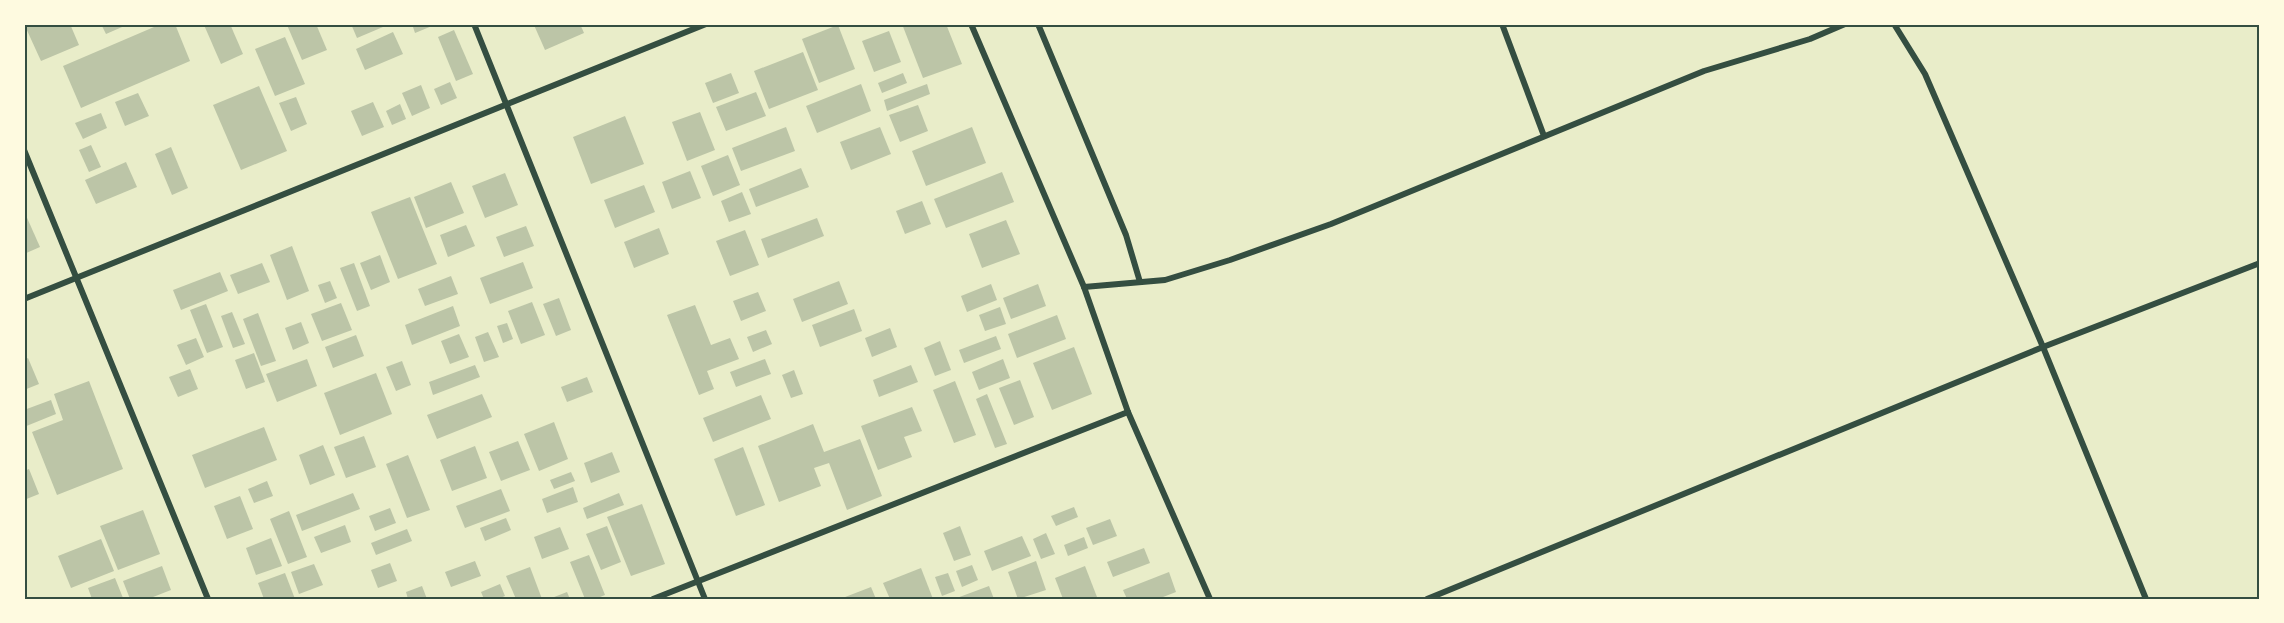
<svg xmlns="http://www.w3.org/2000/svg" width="2284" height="623" font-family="'Archivo Narrow',sans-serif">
	<rect width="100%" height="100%" fill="#e9edc9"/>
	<g fill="#bcc5a7">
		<polygon points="30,24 70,24 79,45 41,61 25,26"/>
		<polygon points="101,24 129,24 106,34"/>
		<polygon points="161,24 175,24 190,61 81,108 63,66"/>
		<polygon points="207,24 230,24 243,54 221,64 204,25"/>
		<polygon points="290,24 316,24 327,50 302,60 287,25"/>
		<polygon points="351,24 390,24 357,38"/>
		<polygon points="412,24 431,24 432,26 415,33"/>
		<polygon points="536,24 580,24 584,33 545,50 534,25"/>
		<polygon points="902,24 946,24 962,64 923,78"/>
		<polygon points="838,25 855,69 819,83 802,39"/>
		<polygon points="454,30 473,74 456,81 438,37"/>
		<polygon points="889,31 901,62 874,72 862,41"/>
		<polygon points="393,32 403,54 365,70 356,49"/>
		<polygon points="285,37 305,84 275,96 255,49"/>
		<polygon points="803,52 818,90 769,109 754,71"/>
		<polygon points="731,73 739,93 713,103 705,83"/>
		<polygon points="903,73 907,83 882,93 878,83"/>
		<polygon points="450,82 457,98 441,105 434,89"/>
		<polygon points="861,84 871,111 817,133 806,106"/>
		<polygon points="927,84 930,94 887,111 884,100"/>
		<polygon points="421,85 430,108 412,116 402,93"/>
		<polygon points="259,86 287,151 241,170 213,105"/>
		<polygon points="756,92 766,116 726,131 716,107"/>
		<polygon points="138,93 149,116 125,126 115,102"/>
		<polygon points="296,97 307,124 291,131 279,103"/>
		<polygon points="373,102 384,127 362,136 351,111"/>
		<polygon points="400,104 406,119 392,125 386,111"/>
		<polygon points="918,105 928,131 900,142 889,115"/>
		<polygon points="700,112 715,150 687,161 672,122"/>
		<polygon points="101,113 107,128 83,139 75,123"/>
		<polygon points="625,116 644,164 591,184 573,137"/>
		<polygon points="786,127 795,151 741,171 732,148"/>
		<polygon points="880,127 891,154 851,170 840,142"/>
		<polygon points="972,127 986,163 926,186 912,151"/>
		<polygon points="91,145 101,167 89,172 79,150"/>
		<polygon points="171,147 188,188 172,195 155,154"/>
		<polygon points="728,155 740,185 713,196 701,166"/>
		<polygon points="126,162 137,187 96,204 85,180"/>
		<polygon points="801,168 809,187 756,207 749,189"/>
		<polygon points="690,171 701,198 672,209 662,182"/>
		<polygon points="1002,172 1014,202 946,228 934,199"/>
		<polygon points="505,173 518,205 485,218 472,186"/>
		<polygon points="451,182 464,213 426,228 414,197"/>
		<polygon points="644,185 655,212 615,228 604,200"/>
		<polygon points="742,192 751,214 729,222 721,201"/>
		<polygon points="410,197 437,264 398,279 371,212"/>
		<polygon points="922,201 931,224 905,234 896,211"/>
		<polygon points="24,211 40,247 24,254"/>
		<polygon points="817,218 824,236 768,258 761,239"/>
		<polygon points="1006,220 1020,254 982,268 969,234"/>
		<polygon points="466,225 475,246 448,257 440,235"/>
		<polygon points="526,226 534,246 504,257 496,237"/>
		<polygon points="659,228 669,254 634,268 624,242"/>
		<polygon points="745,230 759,265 730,276 716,241"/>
		<polygon points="292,246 309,291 287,300 270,255"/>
		<polygon points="380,255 390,282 371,290 360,263"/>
		<polygon points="523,262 533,288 490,304 480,278"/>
		<polygon points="262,263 270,282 238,294 230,275"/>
		<polygon points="354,263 370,306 357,311 340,268"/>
		<polygon points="220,272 228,291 181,310 173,290"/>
		<polygon points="451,276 458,294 425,306 418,289"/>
		<polygon points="330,281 337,298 325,303 318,285"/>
		<polygon points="839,281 848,304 802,322 793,299"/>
		<polygon points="991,284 997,300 967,312 961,296"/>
		<polygon points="1038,284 1046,306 1011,319 1003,298"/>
		<polygon points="758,292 766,311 741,321 733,301"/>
		<polygon points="559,298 571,330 556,336 543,304"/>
		<polygon points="532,302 545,335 521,344 508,311"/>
		<polygon points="341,303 352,330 322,341 311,314"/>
		<polygon points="206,304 223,347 207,353 190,310"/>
		<polygon points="695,305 711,345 730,338 739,359 707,371 714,389 699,395 667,315"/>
		<polygon points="453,306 460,326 412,345 405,325"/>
		<polygon points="1000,307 1006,324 985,331 979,315"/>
		<polygon points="854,309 862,331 820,347 812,325"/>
		<polygon points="232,312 245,344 233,348 221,316"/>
		<polygon points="258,313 276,361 261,366 243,319"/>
		<polygon points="1057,315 1066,339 1017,358 1008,334"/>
		<polygon points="301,322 309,343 293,350 285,328"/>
		<polygon points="507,323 513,339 503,343 497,326"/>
		<polygon points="890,328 897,347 872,357 865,338"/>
		<polygon points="766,330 772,344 753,352 747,337"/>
		<polygon points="488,332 499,357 484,362 475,337"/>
		<polygon points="459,334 469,357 450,364 441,341"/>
		<polygon points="356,335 364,356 333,368 325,347"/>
		<polygon points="996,336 1001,349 964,363 959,350"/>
		<polygon points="196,338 204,357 186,365 177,345"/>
		<polygon points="940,341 951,370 935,376 924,348"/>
		<polygon points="1074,347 1092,394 1052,410 1033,363"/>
		<polygon points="254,353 265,382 246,389 235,360"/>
		<polygon points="28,358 39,384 24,390 24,360"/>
		<polygon points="307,359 317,386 277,402 266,374"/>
		<polygon points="765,359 771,374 736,387 730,372"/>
		<polygon points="1003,359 1010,378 979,390 972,372"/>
		<polygon points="402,361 411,385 396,391 386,367"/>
		<polygon points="475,365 480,377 433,395 429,382"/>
		<polygon points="911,365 918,382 879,397 873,380"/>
		<polygon points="190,369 198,389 178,397 169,377"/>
		<polygon points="794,370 803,394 791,398 782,375"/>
		<polygon points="376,373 392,414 340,435 324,393"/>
		<polygon points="587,377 593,392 567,402 561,387"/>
		<polygon points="1020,380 1034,417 1014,425 999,388"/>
		<polygon points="89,381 123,469 57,495 32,432 63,420 54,394"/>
		<polygon points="955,381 976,435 954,443 933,390"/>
		<polygon points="482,394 492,417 437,439 427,415"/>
		<polygon points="987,394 1007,444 995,448 976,399"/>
		<polygon points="761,395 771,419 713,442 703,418"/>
		<polygon points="51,400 56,414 24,427 24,410"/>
		<polygon points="912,407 922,431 904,437 912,457 878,470 861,426"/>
		<polygon points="554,422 568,459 539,471 524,434"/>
		<polygon points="813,424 824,452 860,439 882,496 847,510 829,463 814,468 821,486 779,502 758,446"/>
		<polygon points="264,427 277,460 205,488 192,455"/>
		<polygon points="364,436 376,467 346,478 334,447"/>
		<polygon points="518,441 530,470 501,481 489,452"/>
		<polygon points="323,445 335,475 310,485 299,455"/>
		<polygon points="475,446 487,478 452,491 440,460"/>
		<polygon points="743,447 765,505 736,516 714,459"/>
		<polygon points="612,452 620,472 591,483 584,463"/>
		<polygon points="408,455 430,510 407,518 386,464"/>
		<polygon points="29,469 39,494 24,500 24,471"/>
		<polygon points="571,472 575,481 554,489 550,480"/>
		<polygon points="267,481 273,496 254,503 248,489"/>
		<polygon points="573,487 578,502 547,513 542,499"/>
		<polygon points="501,489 510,511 465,528 456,506"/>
		<polygon points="353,493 360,509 302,531 296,515"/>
		<polygon points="619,493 624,505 587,519 583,508"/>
		<polygon points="240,496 253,529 227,539 214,506"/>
		<polygon points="642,504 665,564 631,576 607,517"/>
		<polygon points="1074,507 1078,517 1056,526 1051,516"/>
		<polygon points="390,508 396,523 375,531 369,516"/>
		<polygon points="143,510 160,554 118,570 100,526"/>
		<polygon points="289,511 307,557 288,564 270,519"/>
		<polygon points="506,518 511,530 485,541 480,528"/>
		<polygon points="1110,519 1117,536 1093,545 1086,528"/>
		<polygon points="345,525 351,542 321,553 314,537"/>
		<polygon points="607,526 621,562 601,570 586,534"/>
		<polygon points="960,526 971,555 954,561 943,533"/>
		<polygon points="560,527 569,549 542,559 534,537"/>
		<polygon points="407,529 412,541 376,555 371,543"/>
		<polygon points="1046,533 1055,554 1041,559 1033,539"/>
		<polygon points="1022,536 1031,556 992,571 984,551"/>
		<polygon points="1084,537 1088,548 1068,556 1064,545"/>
		<polygon points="271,538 282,566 256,575 246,548"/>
		<polygon points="101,539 114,571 71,588 58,556"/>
		<polygon points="1144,548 1150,563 1113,577 1107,562"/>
		<polygon points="589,555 605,595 595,599 585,599 570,562"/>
		<polygon points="475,561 481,576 451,587 445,572"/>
		<polygon points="1036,561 1046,590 1018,599 1008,572"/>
		<polygon points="390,563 397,581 378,588 371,570"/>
		<polygon points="314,564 323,585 299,594 291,572"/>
		<polygon points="972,565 978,580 962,587 956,571"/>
		<polygon points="162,566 171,590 148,599 130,599 123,581"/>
		<polygon points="1085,566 1097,597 1092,599 1063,599 1055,578"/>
		<polygon points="530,567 542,599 516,599 506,576"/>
		<polygon points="921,568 933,599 890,599 883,583"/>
		<polygon points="1169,572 1176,592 1158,599 1127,599 1123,590"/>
		<polygon points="285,573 295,599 264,599 258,583"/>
		<polygon points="948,573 955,591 942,596 935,577"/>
		<polygon points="115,578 123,598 92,599 88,588"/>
		<polygon points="500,584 505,596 498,599 484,599 481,592"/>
		<polygon points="422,586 427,599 408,599 406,592"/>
		<polygon points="989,586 994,599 954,599"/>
		<polygon points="871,587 876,599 840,599"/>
		<polygon points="567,592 570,599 549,599"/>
	</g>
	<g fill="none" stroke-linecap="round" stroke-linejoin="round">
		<g stroke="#344e41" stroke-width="6">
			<polyline points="474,24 705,599"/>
			<polyline points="971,24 1084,287 1128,412 1210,599"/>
			<polyline points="1038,24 1126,235 1140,282"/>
			<polyline points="1502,24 1544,136"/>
			<polyline points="1894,24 1925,74 2043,347 2146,599"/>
			<polyline points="24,150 208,599"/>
			<polyline points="1084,287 1165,280 1230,260 1331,224 1704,71 1810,39 1845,24"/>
			<polyline points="24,299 706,24"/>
			<polyline points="653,599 1128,412"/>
			<polyline points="1427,599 2043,347 2260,263"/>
		</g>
	</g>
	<rect width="2284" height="623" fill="none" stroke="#fefae0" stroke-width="51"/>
	<rect x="26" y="26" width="2232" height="572" fill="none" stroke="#344e41" stroke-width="2"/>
</svg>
